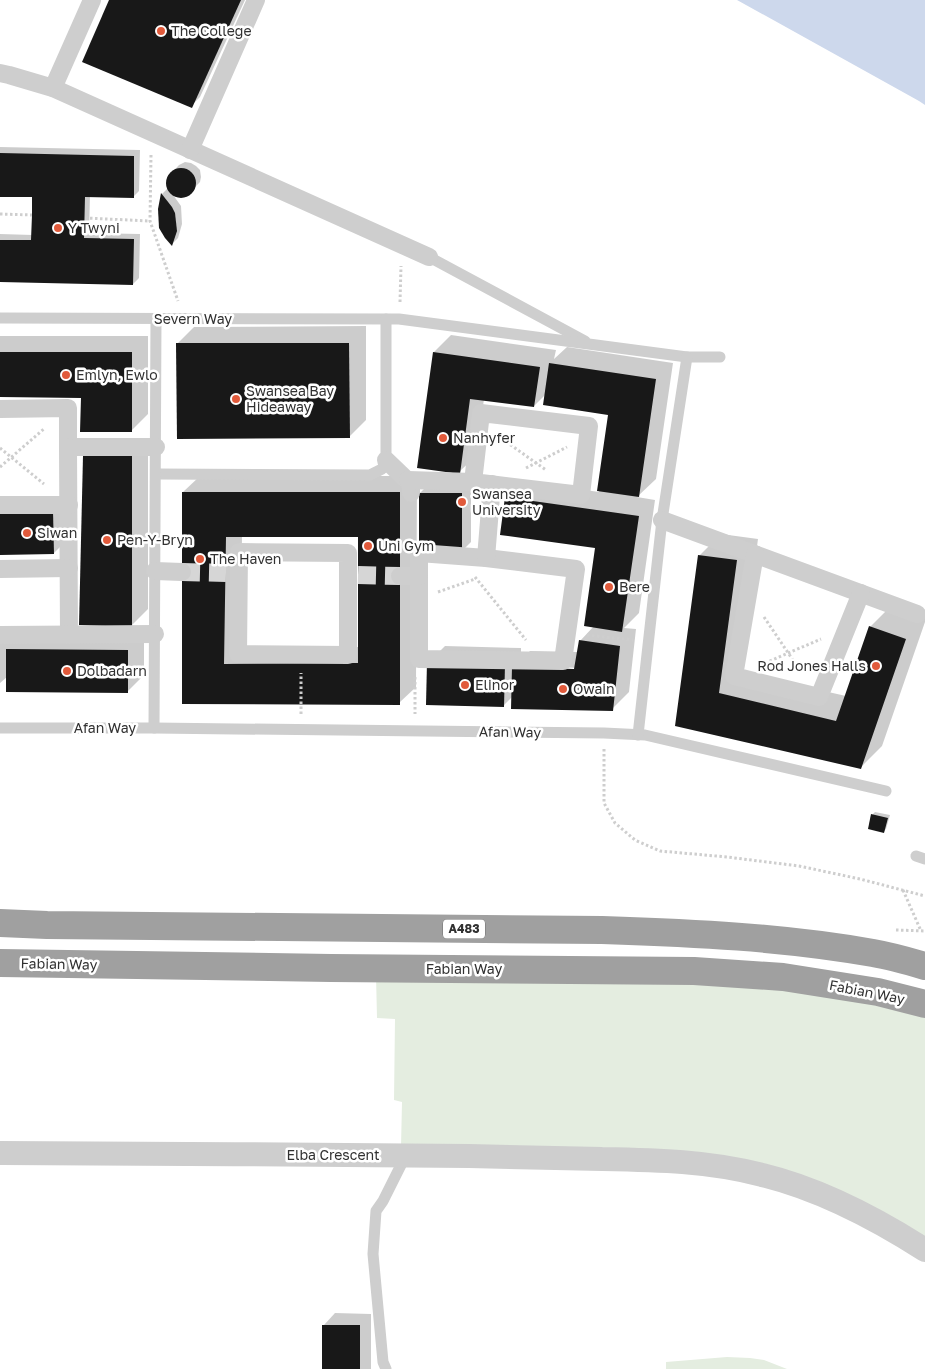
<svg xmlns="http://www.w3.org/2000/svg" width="925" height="1369" font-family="'Golos Text',sans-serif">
	<rect width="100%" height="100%" fill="#fff"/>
	<g fill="#e4ede0">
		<polygon points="376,975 778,982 925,1012 925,1246 814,1186 401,1147 402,1102 394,1100 395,1019 377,1018"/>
		<polygon points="727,1357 750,1358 764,1360 787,1369 666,1369 666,1362"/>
	</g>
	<polygon fill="#cdd8ec" points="737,0 925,0 925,105 919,101"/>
	<g fill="#0003" fill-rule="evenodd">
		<polygon points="110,0 245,0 200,97 191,106"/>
		<polygon points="0,147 140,150 139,191 133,197 90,195 89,233 140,234 139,278 133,284 0,280 0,234 33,235 33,196 0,195"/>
		<polygon points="185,162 191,163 196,166 200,170 201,177 200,182 189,193 183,196 177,196 171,192 181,206 182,224 178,238 172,244 159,209 162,194 168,188 167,182 169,176 179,165"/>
		<polygon points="366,326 366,420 349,437 177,344 194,327"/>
		<path d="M 451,335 L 556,350 L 554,359 L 567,347 L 673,363 L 656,479 L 637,497 L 655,500 L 639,613 L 624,628 L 636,629 L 629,692 L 612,709 L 513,696 L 503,706 L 428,663 L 445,646 L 521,648 L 521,660 L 530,651 L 578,652 L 580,641 L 594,626 L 596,547 L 507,498 L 523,481 L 599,492 L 610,414 L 546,394 L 534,406 L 484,399 L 476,456 L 459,472 L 434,352 ZM 528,666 L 580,668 L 580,670 Z"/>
		<polygon points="0,336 148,336 148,414 131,431 82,396 0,396"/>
		<polygon points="148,439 148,609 132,625 84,457 101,440"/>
		<path d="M 200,476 L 417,476 L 416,687 L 399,703 L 183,703 L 183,492 ZM 242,535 L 360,536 L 360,647 L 241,648 Z"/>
		<polygon points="429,484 471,484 471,542 462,551 420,493"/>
		<polygon points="65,500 66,541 54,553 0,553"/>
		<polygon points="721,534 758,539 740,672 846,696 870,627 892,605 925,616 925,622 882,746 860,768 676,725 699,556"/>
		<polygon points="0,627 144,634 144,675 127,692 7,677 0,683"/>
		<polygon points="875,812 890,815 886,829 883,832 869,828 873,814"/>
		<polygon points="335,1313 371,1314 371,1369 323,1369 324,1325"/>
	</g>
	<g fill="#181818" fill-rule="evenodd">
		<polygon points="109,0 241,0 192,108 82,62"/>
		<polygon points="0,153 134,156 134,198 85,197 84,238 134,239 133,285 0,282 0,240 31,240 32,215 32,197 0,197"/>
		<circle cx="181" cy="183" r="15"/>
		<polygon points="161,193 172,207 175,213 177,231 172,246 165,238 159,228 158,209"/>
		<polygon points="176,343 349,343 350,438 177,439"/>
		<polygon points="0,352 132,352 132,432 80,432 81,398 0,397"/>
		<polygon points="433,352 540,367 534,407 470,399 460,474 417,468"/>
		<polygon points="549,363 656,379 639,497 597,491 608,415 543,405"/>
		<polygon points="83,456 132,456 132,627 79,625"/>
		<path d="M 182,492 L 400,492 L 400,705 L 182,704 ZM 226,537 L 358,537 L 358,663 L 224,664 Z"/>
		<rect x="419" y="493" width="43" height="59"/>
		<polygon points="505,497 639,516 622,632 584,626 595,548 500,535"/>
		<polygon points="53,511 54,554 0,555 0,512"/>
		<polygon points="698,555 737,560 719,693 836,721 869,626 906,639 861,769 675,726"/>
		<polygon points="579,640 620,646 613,711 511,709 512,667 574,669"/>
		<polygon points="6,649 128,650 128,693 6,692"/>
		<polygon points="427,662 505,664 504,707 426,705"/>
		<polygon points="871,814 888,818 884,833 868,829"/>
		<rect x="322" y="1325" width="38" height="44"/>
	</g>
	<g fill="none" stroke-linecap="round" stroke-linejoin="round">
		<g stroke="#d6d6d6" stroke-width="18" stroke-dasharray="18 9" stroke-linecap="butt">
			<polyline points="182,572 226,573"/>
			<polyline points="358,575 400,576"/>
		</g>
		<g stroke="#cecece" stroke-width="3" stroke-dasharray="2.5 2.5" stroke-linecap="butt">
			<polyline points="151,155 150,221 178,301"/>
			<polyline points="0,214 32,215"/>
			<polyline points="85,218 150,221"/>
			<polyline points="400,302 401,266"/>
			<polyline points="498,436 546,470"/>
			<polyline points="0,448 44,484"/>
			<polyline points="0,467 45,428"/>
			<polyline points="526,468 567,447"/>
			<polyline points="475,577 526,640"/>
			<polyline points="438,592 475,579"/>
			<polyline points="764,617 801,672"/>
			<polyline points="587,635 633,640"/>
			<polyline points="765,663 821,639"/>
			<polyline points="415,677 415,714"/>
			<polyline points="301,714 301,673"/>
			<polyline points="604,749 604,803 615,823 635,840 660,851 727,857 799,866 860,879 925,896"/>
			<polyline points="903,890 921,931"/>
			<polyline points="896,930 925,931"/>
		</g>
		<g stroke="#cecece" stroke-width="11">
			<polyline points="429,257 585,341"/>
			<polyline points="0,318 399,319 687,357 720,357"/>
			<polyline points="156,474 370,475 382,469 386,460 386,319"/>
			<polyline points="0,728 154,728 604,733 645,735 886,791"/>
			<polyline points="154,728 156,318"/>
			<polyline points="638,735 662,520 687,357"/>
			<polyline points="916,856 925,859"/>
			<polyline points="386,1369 383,1362 373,1254 376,1211 383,1201 406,1155"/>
		</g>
		<g stroke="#cecece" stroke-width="18">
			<polyline points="0,73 9,75 53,88 429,257"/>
			<polyline points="53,88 92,0"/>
			<polyline points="190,150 256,0"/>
			<polyline points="0,409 68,408 68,447 156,447"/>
			<polyline points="68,447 69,635"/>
			<polyline points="386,460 411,484 411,493"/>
			<polyline points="408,480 473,482 581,495 589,426 481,413 473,482"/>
			<polyline points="0,505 69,505"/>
			<polyline points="662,520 917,614"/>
			<polygon points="239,552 348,553 348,655 238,654"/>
			<polygon points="419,553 486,558 576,569 563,661 419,659"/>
			<polyline points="755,554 734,676 819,697 861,593"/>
			<polyline points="486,558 492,484"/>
			<polyline points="0,569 69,568"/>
			<polyline points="155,571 182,572"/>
			<polyline points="400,576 419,576"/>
			<polyline points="0,635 155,634"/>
		</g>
		<path stroke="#cecece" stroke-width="24" d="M 0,1153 C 156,1154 313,1154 469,1156 C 514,1157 558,1158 602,1159 C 656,1160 710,1161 762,1175 C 820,1189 875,1218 925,1250"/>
		<g stroke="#a0a0a0" stroke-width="28">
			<path d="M 0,923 L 47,925 L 602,930 C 693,933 783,937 873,953 C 890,956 908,961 925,966"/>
			<polyline points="0,963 331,968 694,971 783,977 878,992 925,1004"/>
		</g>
	</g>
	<g fill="#e15a3b" stroke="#fff" stroke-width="2">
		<circle cx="161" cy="31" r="5"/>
		<circle cx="58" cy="228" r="5"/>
		<circle cx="66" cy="375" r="5"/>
		<circle cx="236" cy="399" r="5"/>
		<circle cx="443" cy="438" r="5"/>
		<circle cx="462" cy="502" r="5"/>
		<circle cx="27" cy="533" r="5"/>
		<circle cx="107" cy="540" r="5"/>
		<circle cx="368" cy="546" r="5"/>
		<circle cx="200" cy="559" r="5"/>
		<circle cx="609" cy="587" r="5"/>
		<circle cx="876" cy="666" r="5"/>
		<circle cx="67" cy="671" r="5"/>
		<circle cx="465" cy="685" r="5"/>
		<circle cx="563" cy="689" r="5"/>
	</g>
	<g text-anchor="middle" stroke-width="5" stroke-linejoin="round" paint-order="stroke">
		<rect fill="#fff" stroke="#6f6f6f" stroke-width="1" x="443" y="919.5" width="42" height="19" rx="4"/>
		<g font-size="12" font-weight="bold" fill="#313131">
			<text x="464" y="933">A483</text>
		</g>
		<g font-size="14" fill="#313131" stroke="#fff" text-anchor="start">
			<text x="171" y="36">The College</text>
			<text x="68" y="233">Y Twyni</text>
			<text x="76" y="380">Emlyn, Ewlo</text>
			<text x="246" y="396">Swansea Bay<tspan x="246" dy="16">Hideaway</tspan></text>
			<text x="453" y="443">Nanhyfer</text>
			<text x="472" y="499">Swansea<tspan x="472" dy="16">University</tspan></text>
			<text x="37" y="538">Siwan</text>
			<text x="117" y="545">Pen-Y-Bryn</text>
			<text x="378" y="551">Uni Gym</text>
			<text x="210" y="564">The Haven</text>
			<text x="619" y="592">Bere</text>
			<text x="866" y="671" text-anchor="end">Rod Jones Halls</text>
			<text x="77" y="676">Dolbadarn</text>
			<text x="475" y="690">Elinor</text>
			<text x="573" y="694">Owain</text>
		</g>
		<g font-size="14" fill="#313131" stroke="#fff">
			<text x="193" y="324">Severn Way</text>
			<text x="105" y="733">Afan Way</text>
			<text transform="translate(510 732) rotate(1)" y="5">Afan Way</text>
			<text transform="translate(59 964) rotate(1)" y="5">Fabian Way</text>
			<text x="464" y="974">Fabian Way</text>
			<text transform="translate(867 992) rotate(11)" y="5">Fabian Way</text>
			<text x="333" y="1160">Elba Crescent</text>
		</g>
	</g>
</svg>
